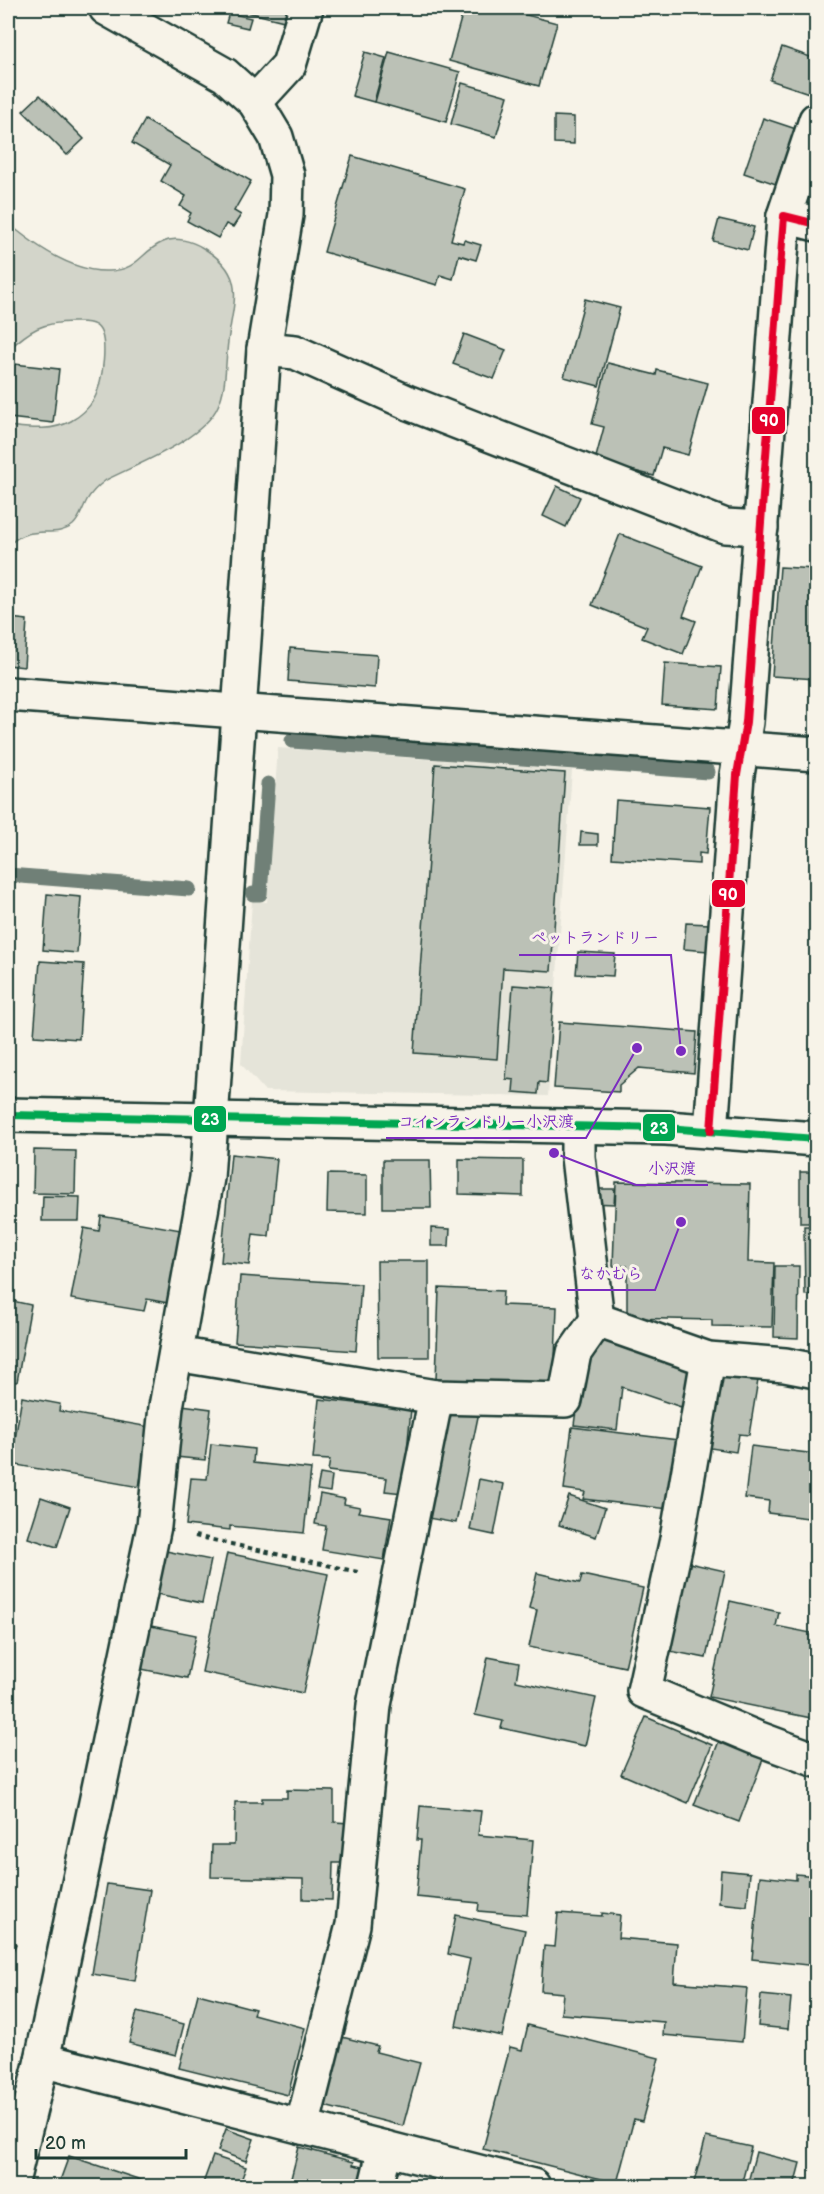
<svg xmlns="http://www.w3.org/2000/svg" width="824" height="2194" font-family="'Balsamiq Sans','Klee One',sans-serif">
	<rect width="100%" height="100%" fill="#f7f3e8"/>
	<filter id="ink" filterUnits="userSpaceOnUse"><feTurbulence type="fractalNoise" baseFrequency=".0167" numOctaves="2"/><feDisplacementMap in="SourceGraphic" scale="12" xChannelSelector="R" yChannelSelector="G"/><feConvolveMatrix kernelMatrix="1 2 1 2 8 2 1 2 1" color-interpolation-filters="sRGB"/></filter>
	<g filter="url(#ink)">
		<polygon fill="#e5e4d9" points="278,748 572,770 548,1096 265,1091 241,1064 252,901 267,902"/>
		<path fill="#d3d5ca" stroke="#79897f" stroke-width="1.5" d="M 8,223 C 33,244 74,273 109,271 C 139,270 140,252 163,242 C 175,236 192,241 203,248 C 252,277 230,306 227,352 C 225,370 226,389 218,406 C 203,440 139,463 106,480 C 98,486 92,491 87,500 C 82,509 80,519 73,525 C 54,540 30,522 8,546 L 8,426 C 28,428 51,432 71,421 C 80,416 89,408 94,399 C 102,386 111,333 95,325 C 89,321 80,322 73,322 C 42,322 30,330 8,350 Z"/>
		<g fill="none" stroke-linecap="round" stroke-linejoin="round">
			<g stroke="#6f8077" stroke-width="15">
				<polyline points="292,741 708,772"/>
				<polyline points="8,875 189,889"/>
				<polyline points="253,894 260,894 268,784"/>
			</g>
		</g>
		<g fill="#bbc1b6" stroke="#1f3d34" stroke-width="1.5">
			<polygon points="230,8 287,8 284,21"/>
			<polygon points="464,8 500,8 557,23 539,86 449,61"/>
			<polygon points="229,13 251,18 248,28 226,23"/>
			<polygon points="782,47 816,59 816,69 809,93 770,80"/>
			<polygon points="365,52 386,58 374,102 352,96"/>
			<polygon points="389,52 460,72 446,122 375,102"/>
			<polygon points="462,83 508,96 496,137 451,124"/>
			<polygon points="40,95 84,139 67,155 23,111"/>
			<polygon points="554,116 574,117 574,144 554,143"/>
			<polygon points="763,118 796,129 776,184 744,173"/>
			<polygon points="145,120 251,181 234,211 241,215 233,227 226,224 218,238 187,221 191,213 180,206 186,196 161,181 170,165 132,143"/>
			<polygon points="352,156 465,189 451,240 463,243 464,240 481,245 476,260 459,255 453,279 440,275 437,285 324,252"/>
			<polygon points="719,219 754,227 748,250 713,241"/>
			<polygon points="585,299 620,308 599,386 564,377"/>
			<polygon points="464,334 506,350 494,379 453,364"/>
			<polygon points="608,363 656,375 657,370 708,383 688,455 662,448 654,476 595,461 604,427 592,424"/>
			<polygon points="14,364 59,369 53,423 9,418"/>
			<polygon points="557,486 580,497 566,527 543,516"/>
			<polygon points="620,534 702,566 683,616 696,621 683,654 642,638 647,627 592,605"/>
			<polygon points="780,567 816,569 816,679 772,676"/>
			<polygon points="10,618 27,620 24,667 8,665"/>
			<polygon points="290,648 377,655 375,688 288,681"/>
			<polygon points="665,663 721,667 718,709 662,705"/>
			<polygon points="435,764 565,773 551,971 503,968 497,1059 414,1053"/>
			<polygon points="616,800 710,807 706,854 699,853 699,864 612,858"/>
			<polygon points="581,832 598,834 598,845 580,845"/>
			<polygon points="47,894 81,897 77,953 43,950"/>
			<polygon points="686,923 710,924 708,951 684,949"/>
			<polygon points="578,952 615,954 613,976 576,974"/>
			<polygon points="40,961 84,964 79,1039 34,1036"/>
			<polygon points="513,985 554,988 547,1083 539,1082 538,1094 513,1092 514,1080 506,1079"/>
			<polygon points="559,1022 697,1032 694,1073 639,1068 619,1085 619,1092 554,1088"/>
			<polygon points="34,1150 76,1151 75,1194 33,1193"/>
			<polygon points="231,1154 277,1159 269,1236 253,1234 249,1265 221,1262"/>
			<polygon points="459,1159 523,1160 523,1196 459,1194"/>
			<polygon points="383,1160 430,1160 431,1208 383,1208"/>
			<rect x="800" y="1172" width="16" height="51"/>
			<polygon points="328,1174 367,1175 367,1213 327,1212"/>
			<polygon points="616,1182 750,1184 748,1262 774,1263 772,1327 712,1326 712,1320 627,1318 627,1266 613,1266"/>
			<polygon points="592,1189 615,1189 614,1204 591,1203"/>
			<polygon points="43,1196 80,1197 79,1221 42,1221"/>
			<polygon points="101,1216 181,1230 168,1303 147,1299 144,1311 71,1299 84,1228 99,1231"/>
			<polygon points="804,1226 816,1226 816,1294 805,1295"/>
			<polygon points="431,1228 450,1229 449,1246 431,1246"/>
			<polygon points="377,1261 429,1261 429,1357 378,1357"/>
			<polygon points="775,1266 799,1266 798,1338 774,1337"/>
			<polygon points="240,1276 361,1284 356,1351 235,1342"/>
			<polygon points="439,1288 503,1291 502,1305 557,1307 554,1384 436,1380"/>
			<polygon points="8,1300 31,1305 17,1382 8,1381"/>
			<polygon points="598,1336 695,1370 681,1407 622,1387 617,1430 574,1425 583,1359"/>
			<polygon points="717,1367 759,1374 749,1435 739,1434 736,1452 704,1447"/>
			<polygon points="22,1397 60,1404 59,1411 150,1427 139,1487 11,1464"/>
			<polygon points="319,1399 411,1409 403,1493 385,1491 387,1478 328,1471 330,1460 313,1459"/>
			<polygon points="182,1405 211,1409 205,1460 176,1457"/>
			<polygon points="444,1405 479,1412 456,1523 422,1517"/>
			<polygon points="572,1427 678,1440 669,1509 583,1499 585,1492 564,1489"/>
			<polygon points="211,1444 254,1449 253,1463 311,1469 304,1533 230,1526 230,1530 186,1525 191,1478 207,1479"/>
			<polygon points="751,1446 816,1454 816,1519 768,1513 769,1501 745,1498"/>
			<polygon points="320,1474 332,1476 330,1492 317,1490"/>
			<polygon points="479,1479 504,1484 494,1535 470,1530"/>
			<polygon points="320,1494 345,1499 344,1504 360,1507 358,1512 391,1517 384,1560 322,1550 326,1526 315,1524"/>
			<polygon points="569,1496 605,1508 596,1537 559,1525"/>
			<polygon points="41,1497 70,1507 57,1547 28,1538"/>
			<polygon points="161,1550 211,1560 202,1603 152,1593"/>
			<polygon points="227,1553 328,1574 303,1693 202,1672"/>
			<polygon points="689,1563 725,1571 706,1658 670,1651"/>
			<polygon points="537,1573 580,1583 582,1575 643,1588 625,1667 529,1647 537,1610 529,1608"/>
			<polygon points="730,1601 779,1612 776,1626 816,1634 816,1719 709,1697"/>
			<polygon points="146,1625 196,1635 187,1678 136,1668"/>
			<polygon points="8,1628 11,1629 8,1650"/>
			<polygon points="488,1657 519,1663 516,1681 596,1698 585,1746 501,1728 503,1721 475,1715"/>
			<polygon points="646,1717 712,1745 688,1803 621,1774"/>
			<polygon points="721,1736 765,1754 739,1822 694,1805"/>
			<polygon points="287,1790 334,1791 334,1822 350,1823 349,1863 333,1863 332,1900 303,1899 303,1879 211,1877 212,1845 234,1845 235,1802 262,1802 262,1798 287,1798"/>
			<polygon points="420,1806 481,1811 478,1835 533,1840 527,1915 478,1911 479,1903 416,1897 421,1840 417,1840"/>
			<polygon points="721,1870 750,1873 747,1906 719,1903"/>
			<polygon points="796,1874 816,1876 816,1966 752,1959 760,1876 796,1880"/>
			<polygon points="107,1884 150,1890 135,1981 92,1974"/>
			<polygon points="558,1913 602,1916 602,1913 620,1915 618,1938 677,1943 674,1982 747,1988 742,2042 663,2035 664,2022 561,2014 563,1993 541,1991 544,1946 555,1947"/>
			<polygon points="456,1915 525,1930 502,2036 456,2026 470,1959 448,1954"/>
			<polygon points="8,1940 16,1944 8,1961"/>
			<polygon points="198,1994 255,2009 253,2014 305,2028 288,2095 179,2068"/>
			<polygon points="761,1995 791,1998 788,2029 758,2026"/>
			<polygon points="137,2012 184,2024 176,2055 129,2043"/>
			<polygon points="528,2025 659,2058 642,2121 634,2119 617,2183 483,2149 510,2047 522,2050"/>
			<polygon points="342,2037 378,2046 376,2052 420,2063 403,2126 324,2106"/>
			<polygon points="226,2129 254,2139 246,2161 218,2151"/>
			<polygon points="706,2137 751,2147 741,2186 693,2186"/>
			<polygon points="299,2147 354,2162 353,2165 363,2167 357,2186 289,2186"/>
			<polygon points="756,2152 800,2163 794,2186 747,2186"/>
			<polygon points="69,2156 159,2186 58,2186"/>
			<polygon points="213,2156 246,2167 239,2186 202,2186"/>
		</g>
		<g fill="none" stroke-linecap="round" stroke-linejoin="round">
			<g stroke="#1f3d34" stroke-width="38">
				<g id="minor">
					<polyline points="255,102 289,65 306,8"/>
					<polyline points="784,216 816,224"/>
					<polyline points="264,349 295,352 409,403 725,526 761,528"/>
					<polyline points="8,694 816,754"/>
					<polyline points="578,1127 578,1157 597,1320 708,1359 785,1365 816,1371"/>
					<polyline points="711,1131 737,775 746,722 784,216 816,120"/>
					<polyline points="176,1354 436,1397 565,1400 574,1353 597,1320"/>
					<polyline points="708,1359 677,1539 644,1691 754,1737 816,1760"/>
					<polyline points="42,2060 533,2186"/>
					<polyline points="302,2127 353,1925 374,1705 436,1397"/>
					<polyline points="11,2186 42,2060 154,1526 166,1407 207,1178 264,349 286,215 287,175 276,137 255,102 225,75 106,8"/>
					<polyline points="376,2186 385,2148"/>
				</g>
			</g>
			<g stroke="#1f3d34" stroke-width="38">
				<polyline id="major" points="8,1115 666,1128 816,1139"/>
			</g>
			<polyline stroke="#1f3d34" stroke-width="4" stroke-dasharray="4.5 4.5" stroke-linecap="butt" points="195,1536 358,1572"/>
			<use href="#minor" stroke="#f7f3e8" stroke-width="33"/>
			<use href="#major" stroke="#f7f3e8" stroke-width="33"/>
			<g stroke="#f7f3e8" stroke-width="12">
				<polyline id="bus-1" points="8,1115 666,1128 816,1139"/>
			</g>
			<g stroke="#f7f3e8" stroke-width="12">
				<polyline id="bus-2" points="711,1131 737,775 746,722 784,216 816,224"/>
			</g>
			<use href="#bus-1" stroke="#00a651" stroke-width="8"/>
			<use href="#bus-2" stroke="#e4002b" stroke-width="8"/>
		</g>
	</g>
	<path fill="none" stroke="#7b2cbf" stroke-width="2" d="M681 1051L671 955H519M637 1048L586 1138H386M554 1153L636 1185H708M681 1222L655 1290H567"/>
	<g fill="#7b2cbf" stroke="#f7f3e8" stroke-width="2">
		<circle cx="681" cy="1051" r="6"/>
		<circle cx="637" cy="1048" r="6"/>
		<circle cx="554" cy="1153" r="6"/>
		<circle cx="681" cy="1222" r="6"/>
	</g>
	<g font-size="16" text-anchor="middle" font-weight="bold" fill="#7b2cbf" stroke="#f7f3e8" stroke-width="6" stroke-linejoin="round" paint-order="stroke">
		<text x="595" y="943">ペットランドリー</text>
		<text x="486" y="1127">コインランドリー小沢渡</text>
		<text x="672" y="1174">小沢渡</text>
		<text x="611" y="1279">なかむら</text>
	</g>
	<g stroke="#f7f3e8" stroke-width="2">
		<rect x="751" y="406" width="35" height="29" rx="6" fill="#e4002b"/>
		<rect x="711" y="879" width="35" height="29" rx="6" fill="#e4002b"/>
		<rect x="193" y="1105" width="34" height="28" rx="6" fill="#00a651"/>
		<rect x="642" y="1113" width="34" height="29" rx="6" fill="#00a651"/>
	</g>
	<g font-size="16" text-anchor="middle" font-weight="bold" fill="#fff">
		<text x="769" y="426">90</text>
		<text x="728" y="900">90</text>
		<text x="210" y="1125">23</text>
		<text x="659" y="1134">23</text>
	</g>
	<rect width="824" height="2194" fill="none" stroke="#f7f3e8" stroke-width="30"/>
	<rect x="15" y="15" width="794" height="2164" fill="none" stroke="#1f3d34" stroke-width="2" filter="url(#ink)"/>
	<path d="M36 2149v9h150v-9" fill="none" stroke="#1f3d34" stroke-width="3"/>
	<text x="45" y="2149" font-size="18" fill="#1f3d34" stroke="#f7f3e8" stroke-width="4.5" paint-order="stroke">20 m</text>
</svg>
